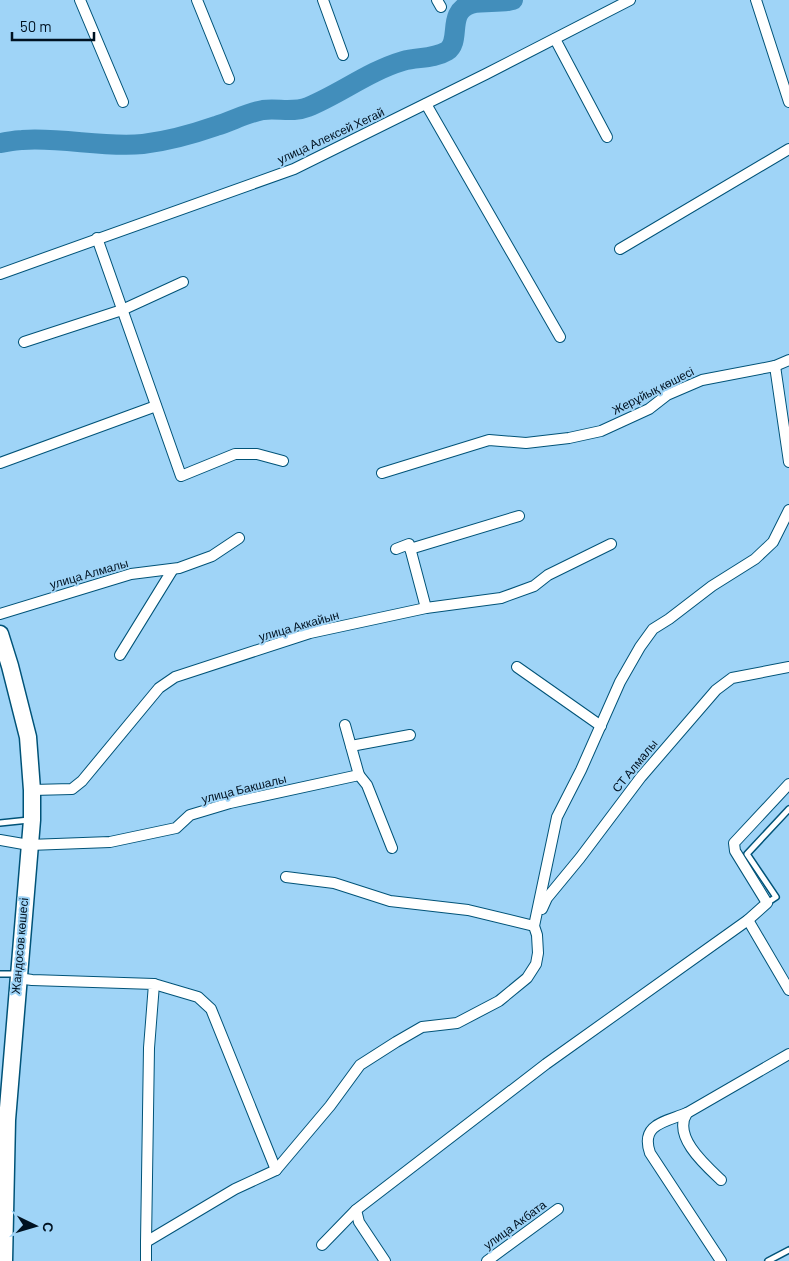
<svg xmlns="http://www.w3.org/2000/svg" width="789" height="1261" font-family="Barlow,sans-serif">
	<rect width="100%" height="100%" fill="#9fd4f7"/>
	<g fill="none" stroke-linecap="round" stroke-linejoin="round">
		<path stroke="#428ebb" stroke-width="20" d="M 0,143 C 7,142 15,140 22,140 C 63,137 103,148 143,144 C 168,141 193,134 216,126 C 232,121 247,113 263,110 C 278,108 293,113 308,107 C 340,94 369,71 403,61 C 417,57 434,59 447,51 C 462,41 446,12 471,4 C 484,0 499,4 513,0"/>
		<g stroke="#005378" stroke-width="8">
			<g id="lane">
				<polyline points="0,823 29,820"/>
				<polyline points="767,903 776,897 747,854 789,809"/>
				<polyline points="0,974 17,974"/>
				<polyline points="768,1261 789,1250"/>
			</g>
		</g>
		<g stroke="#005378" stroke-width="12">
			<g id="street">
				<polyline points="80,0 123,102"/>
				<polyline points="197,0 229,79"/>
				<polyline points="323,0 343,55"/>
				<polyline points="437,0 441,7"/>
				<polyline points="756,0 789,102"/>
				<polyline points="555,39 607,137"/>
				<polyline points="426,104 560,337"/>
				<polyline points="97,238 181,476 235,454 257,454 283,461"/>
				<polyline points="620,249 789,149"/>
				<polyline points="0,274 294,169 486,74 630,0"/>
				<polyline points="24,342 122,310 183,282"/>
				<polyline points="775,366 789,462"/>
				<polyline points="0,463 156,406"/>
				<polyline points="382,473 489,440 526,443 569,438 601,431 649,409 667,395 702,380 775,366 789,360"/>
				<polyline points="396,549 409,544 426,608"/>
				<polyline points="410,549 519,516"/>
				<polyline points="0,614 131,574 179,568 212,556 239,538"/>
				<polyline points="120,655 173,569"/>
				<polyline points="517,667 601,726"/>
				<polyline points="345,725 359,775"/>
				<polyline points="351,746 410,735"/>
				<polyline points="32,790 72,789 82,781 159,688 175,677 310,633 426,608 501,598 534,586 548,575 611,544"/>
				<polyline points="0,840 29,845 110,842 176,828 190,815 230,803 359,775 367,785 392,848"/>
				<polyline points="286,877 334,883 390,901 468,910 534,926"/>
				<polyline points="542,909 547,898 580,858 641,777 716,690 732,678 789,667"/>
				<polyline points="748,920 789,990"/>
				<polyline points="18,978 32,980 154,984 149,1048 146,1242"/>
				<polyline points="154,984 198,997 211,1009 276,1170"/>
				<path d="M 687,1113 C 665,1122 640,1124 650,1153 L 721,1261"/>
				<path d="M 721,1180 C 705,1165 672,1136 687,1113 L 789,1054"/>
				<polyline points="356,1210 359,1222 385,1261"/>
				<polyline points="322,1245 356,1210 546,1064 748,920 767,903 735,851 734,843 789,784"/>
				<polyline points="146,1261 146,1242 235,1189 276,1170 330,1106 360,1065 396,1042 422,1027 457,1023 499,1001 527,978 536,964 538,953 537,935 534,926 557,817 581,770 620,682 640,647 653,629 669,619 712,586 755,559 773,542 789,510"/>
				<polyline points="487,1261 558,1209"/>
			</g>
		</g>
		<g stroke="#005378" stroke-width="19">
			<polyline id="primary" points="0,634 10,666 28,737 32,790 32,820 7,1120 4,1261"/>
		</g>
		<use href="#lane" stroke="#fff" stroke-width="5"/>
		<use href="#street" stroke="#fff" stroke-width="10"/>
		<use href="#primary" stroke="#fff" stroke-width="16"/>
	</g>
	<g text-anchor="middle" stroke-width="4" stroke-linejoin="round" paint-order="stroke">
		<g font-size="12" fill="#001221" stroke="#9fd4f7">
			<text transform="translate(331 136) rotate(-25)" y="4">улица Алексей Хегай</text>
			<text transform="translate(653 391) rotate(-27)" y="4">Жерұйық көшесі</text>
			<text transform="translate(89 574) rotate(-16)" y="4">улица Алмалы</text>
			<text transform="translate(299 626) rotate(-16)" y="4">улица Аккайын</text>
			<text transform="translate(635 766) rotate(-51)" y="4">СТ Алмалы</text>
			<text transform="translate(244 789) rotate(-14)" y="4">улица Бакшалы</text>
			<text transform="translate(20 946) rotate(-85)" y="4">Жандосов көшесі</text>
			<text transform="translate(515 1225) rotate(-36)" y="4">улица Акбата</text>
		</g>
	</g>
	<g transform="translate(35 1226) rotate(95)" stroke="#9fd4f7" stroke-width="4" paint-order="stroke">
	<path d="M0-4L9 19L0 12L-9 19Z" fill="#001221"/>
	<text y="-8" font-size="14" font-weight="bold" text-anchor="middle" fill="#001221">С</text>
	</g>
	<path d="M12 32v8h82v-8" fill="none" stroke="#001221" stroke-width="2.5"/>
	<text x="20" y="32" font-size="15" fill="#001221" stroke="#9fd4f7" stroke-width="4" paint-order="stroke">50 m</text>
</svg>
